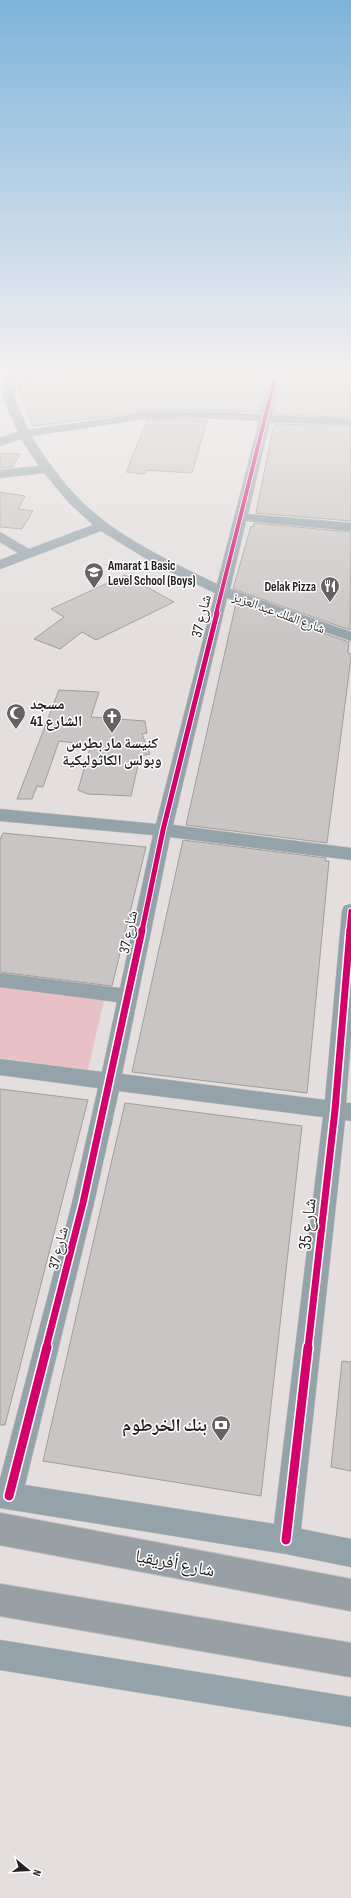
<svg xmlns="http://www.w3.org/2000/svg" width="351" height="1898" font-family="'Sofia Sans Condensed','Noto Naskh Arabic',sans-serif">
	<rect width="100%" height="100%" fill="#e4dede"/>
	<polygon fill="#e7c1c5" points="0,983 105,996 88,1070 0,1058"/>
	<g fill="#c9c5c5" stroke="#a29d9d">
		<polygon points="58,374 269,374 259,412 201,410 145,412 33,426 19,389 21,383 52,378"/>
		<polygon points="282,374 351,374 351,418 274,414"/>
		<polygon points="147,420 207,420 192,473 146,470 145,474 126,472"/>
		<polygon points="274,424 351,426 351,521 256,513"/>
		<polygon points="0,453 20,454 13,467 0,468"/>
		<polygon points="0,492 25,496 18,509 33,511 22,529 0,527"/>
		<polygon points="254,523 351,532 350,630 233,589 251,526 253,527"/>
		<polygon points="125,575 174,602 96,640 82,632 60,649 34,639 64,617 51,609"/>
		<polygon points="236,603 349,642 348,653 351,654 351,658 327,843 186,825"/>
		<polygon points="59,690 99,692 91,717 145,721 147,733 142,734 150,754 140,756 131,796 88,794 78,790 91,745 59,741 43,787 37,786 32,799 17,799"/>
		<polygon points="3,833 146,847 112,986 0,972 0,840"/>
		<polygon points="183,840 326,858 325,861 329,861 307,1093 132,1072"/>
		<polygon points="0,1089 88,1100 5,1425 0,1425"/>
		<polygon points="125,1103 302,1126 261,1496 43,1461"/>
		<polygon points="342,1361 351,1362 351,1471 331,1467"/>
	</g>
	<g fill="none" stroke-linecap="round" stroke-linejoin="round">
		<g stroke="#c0bcbc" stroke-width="1">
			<g id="minor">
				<path d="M 5,374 L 57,374 L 52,377 L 15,382 L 15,398 L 28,430 L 145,413 L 201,412 L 260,414 L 271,374 L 281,374 L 272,415 L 351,419 L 351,425 L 270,422 L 248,514 L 351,523 L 351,531 L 246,521 L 230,589 L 351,632 L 351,641 L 227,598 L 173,825 L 351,848 L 351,860 L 170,837 L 122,1074 L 325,1100 L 342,911 L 344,906 L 351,904 L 351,1037 L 346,1103 L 351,1103 L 351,1121 L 345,1120 L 301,1529 L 351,1539 L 351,1567 L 286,1554 L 0,1508 L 0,1479 L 72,1203 L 98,1088 L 0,1075 L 0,1059 L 102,1072 L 117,1002 L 0,987 L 0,973 L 120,988 L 153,835 L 0,821 L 0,809 L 156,824 L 215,593 L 158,566 L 101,531 L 0,569 L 0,560 L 18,553 L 0,542 L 0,532 L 29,549 L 93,525 L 69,503 L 44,473 L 0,478 L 0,470 L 39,466 L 21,439 L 0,446 L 0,438 L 18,432 L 3,398 ZM 201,418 L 259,421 L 217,584 C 168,560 116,537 77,497 C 60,479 45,458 31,436 L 145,419 ZM 119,1091 L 323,1117 L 274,1524 L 25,1485 L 94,1203 Z"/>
				<polygon points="0,1640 351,1697 351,1727 0,1670"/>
			</g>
		</g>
		<g stroke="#c0bcbc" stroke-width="2">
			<g id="highway">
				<polygon points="0,1513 351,1579 351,1611 0,1545"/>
				<polygon points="0,1584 351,1643 351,1677 0,1616"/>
			</g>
		</g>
		<use href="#minor" fill="#94a3a9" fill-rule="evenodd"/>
		<use href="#highway" fill="#98a0a5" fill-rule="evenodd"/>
		<g stroke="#fff" stroke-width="5.5">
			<polyline id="cycleway-far3" points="216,614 276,374"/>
		</g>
		<g stroke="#fff" stroke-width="7">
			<g id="cycleway-far2">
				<polyline points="142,931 163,830 217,613"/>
				<polyline points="349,931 351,911"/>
			</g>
		</g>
		<g stroke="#fff" stroke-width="10">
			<g id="cycleway-far1">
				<polyline points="46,1348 83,1203 142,930"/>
				<polyline points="308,1348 335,1110 350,930"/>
			</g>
		</g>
		<g stroke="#fff" stroke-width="12">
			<g id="cycleway">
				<polyline points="9,1496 47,1347"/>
				<polyline points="286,1540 308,1347"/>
			</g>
		</g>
		<use href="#cycleway-far3" stroke="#d6006c" stroke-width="4"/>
		<use href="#cycleway-far2" stroke="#d6006c" stroke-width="5"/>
		<use href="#cycleway-far1" stroke="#d6006c" stroke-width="7"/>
		<use href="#cycleway" stroke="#d6006c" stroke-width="9"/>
	</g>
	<linearGradient id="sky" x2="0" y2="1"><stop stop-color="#7db3da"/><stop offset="0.58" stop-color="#f3f0f0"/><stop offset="1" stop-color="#f3f0f0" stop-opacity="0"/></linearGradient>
	<rect width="351" height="640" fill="url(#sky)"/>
	<defs>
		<g id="school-pin" transform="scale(1)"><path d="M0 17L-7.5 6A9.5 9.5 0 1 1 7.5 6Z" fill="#676262" stroke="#fff"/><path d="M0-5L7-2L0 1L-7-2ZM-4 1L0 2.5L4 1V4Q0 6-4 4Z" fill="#fff"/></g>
		<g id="restaurant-pin" transform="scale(1)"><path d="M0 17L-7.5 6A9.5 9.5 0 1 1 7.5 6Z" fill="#676262" stroke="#fff"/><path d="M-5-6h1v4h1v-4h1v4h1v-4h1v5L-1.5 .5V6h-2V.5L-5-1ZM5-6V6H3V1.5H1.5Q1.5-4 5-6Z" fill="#fff"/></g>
		<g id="mosque-pin" transform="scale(1)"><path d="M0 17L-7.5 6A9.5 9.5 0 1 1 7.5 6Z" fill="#676262" stroke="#fff"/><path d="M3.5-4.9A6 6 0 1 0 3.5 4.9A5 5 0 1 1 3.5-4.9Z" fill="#fff"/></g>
		<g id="church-pin" transform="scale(1)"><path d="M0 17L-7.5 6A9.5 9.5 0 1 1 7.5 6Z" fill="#676262" stroke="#fff"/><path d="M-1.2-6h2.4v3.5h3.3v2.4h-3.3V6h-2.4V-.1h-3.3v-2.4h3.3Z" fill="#fff"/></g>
		<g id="bank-pin" transform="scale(1)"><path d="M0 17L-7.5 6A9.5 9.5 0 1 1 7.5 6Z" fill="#676262" stroke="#fff"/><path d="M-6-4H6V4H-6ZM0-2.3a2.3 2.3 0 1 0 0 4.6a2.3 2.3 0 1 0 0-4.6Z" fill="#fff"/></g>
	</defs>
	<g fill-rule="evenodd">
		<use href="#school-pin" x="94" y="572"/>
		<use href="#restaurant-pin" x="330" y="586"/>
		<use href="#mosque-pin" x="16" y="713"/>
		<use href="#church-pin" x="112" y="717"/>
		<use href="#bank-pin" x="221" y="1425"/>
	</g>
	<g text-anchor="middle" stroke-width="3" stroke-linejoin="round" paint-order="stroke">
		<g font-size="13" font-weight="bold" fill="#231f1f" stroke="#fff" text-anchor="start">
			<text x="108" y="570">Amarat 1 Basic<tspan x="108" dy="15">Level School (Boys)</tspan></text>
			<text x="316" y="591" text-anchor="end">Delak Pizza</text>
		</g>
		<g font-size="13" fill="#231f1f" stroke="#fff">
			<text transform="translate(279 612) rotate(20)" y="5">شارع الملك عبد العزيز</text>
		</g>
		<g font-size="15" fill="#231f1f" stroke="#fff">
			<text transform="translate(201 616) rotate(-76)" y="5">شارع 37</text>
			<text transform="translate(128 932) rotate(-78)" y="5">شارع 37</text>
			<text transform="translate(58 1248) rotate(-76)" y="5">شارع 37</text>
		</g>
		<g font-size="15" font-weight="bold" fill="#231f1f" stroke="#fff" text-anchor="start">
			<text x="30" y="709">مسجد<tspan x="30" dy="17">الشارع 41</tspan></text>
			<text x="112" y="748" text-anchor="middle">كنيسة مار بطرس<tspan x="112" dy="17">وبولس الكاثوليكية</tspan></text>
		</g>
		<g font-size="18" fill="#231f1f" stroke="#fff">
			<text transform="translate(307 1224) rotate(-84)" y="6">شارع 35</text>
			<text transform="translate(175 1563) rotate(11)" y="6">شارع أفريقيا</text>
		</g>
		<g font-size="18" font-weight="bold" fill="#231f1f" stroke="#fff" text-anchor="end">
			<text x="207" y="1431">بنك الخرطوم</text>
		</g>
	</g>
	<g transform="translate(28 1870) rotate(108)" stroke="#ffffff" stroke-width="3" paint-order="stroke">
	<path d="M0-3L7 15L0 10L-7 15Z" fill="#231f1f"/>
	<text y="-6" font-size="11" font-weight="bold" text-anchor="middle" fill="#231f1f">N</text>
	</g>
</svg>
